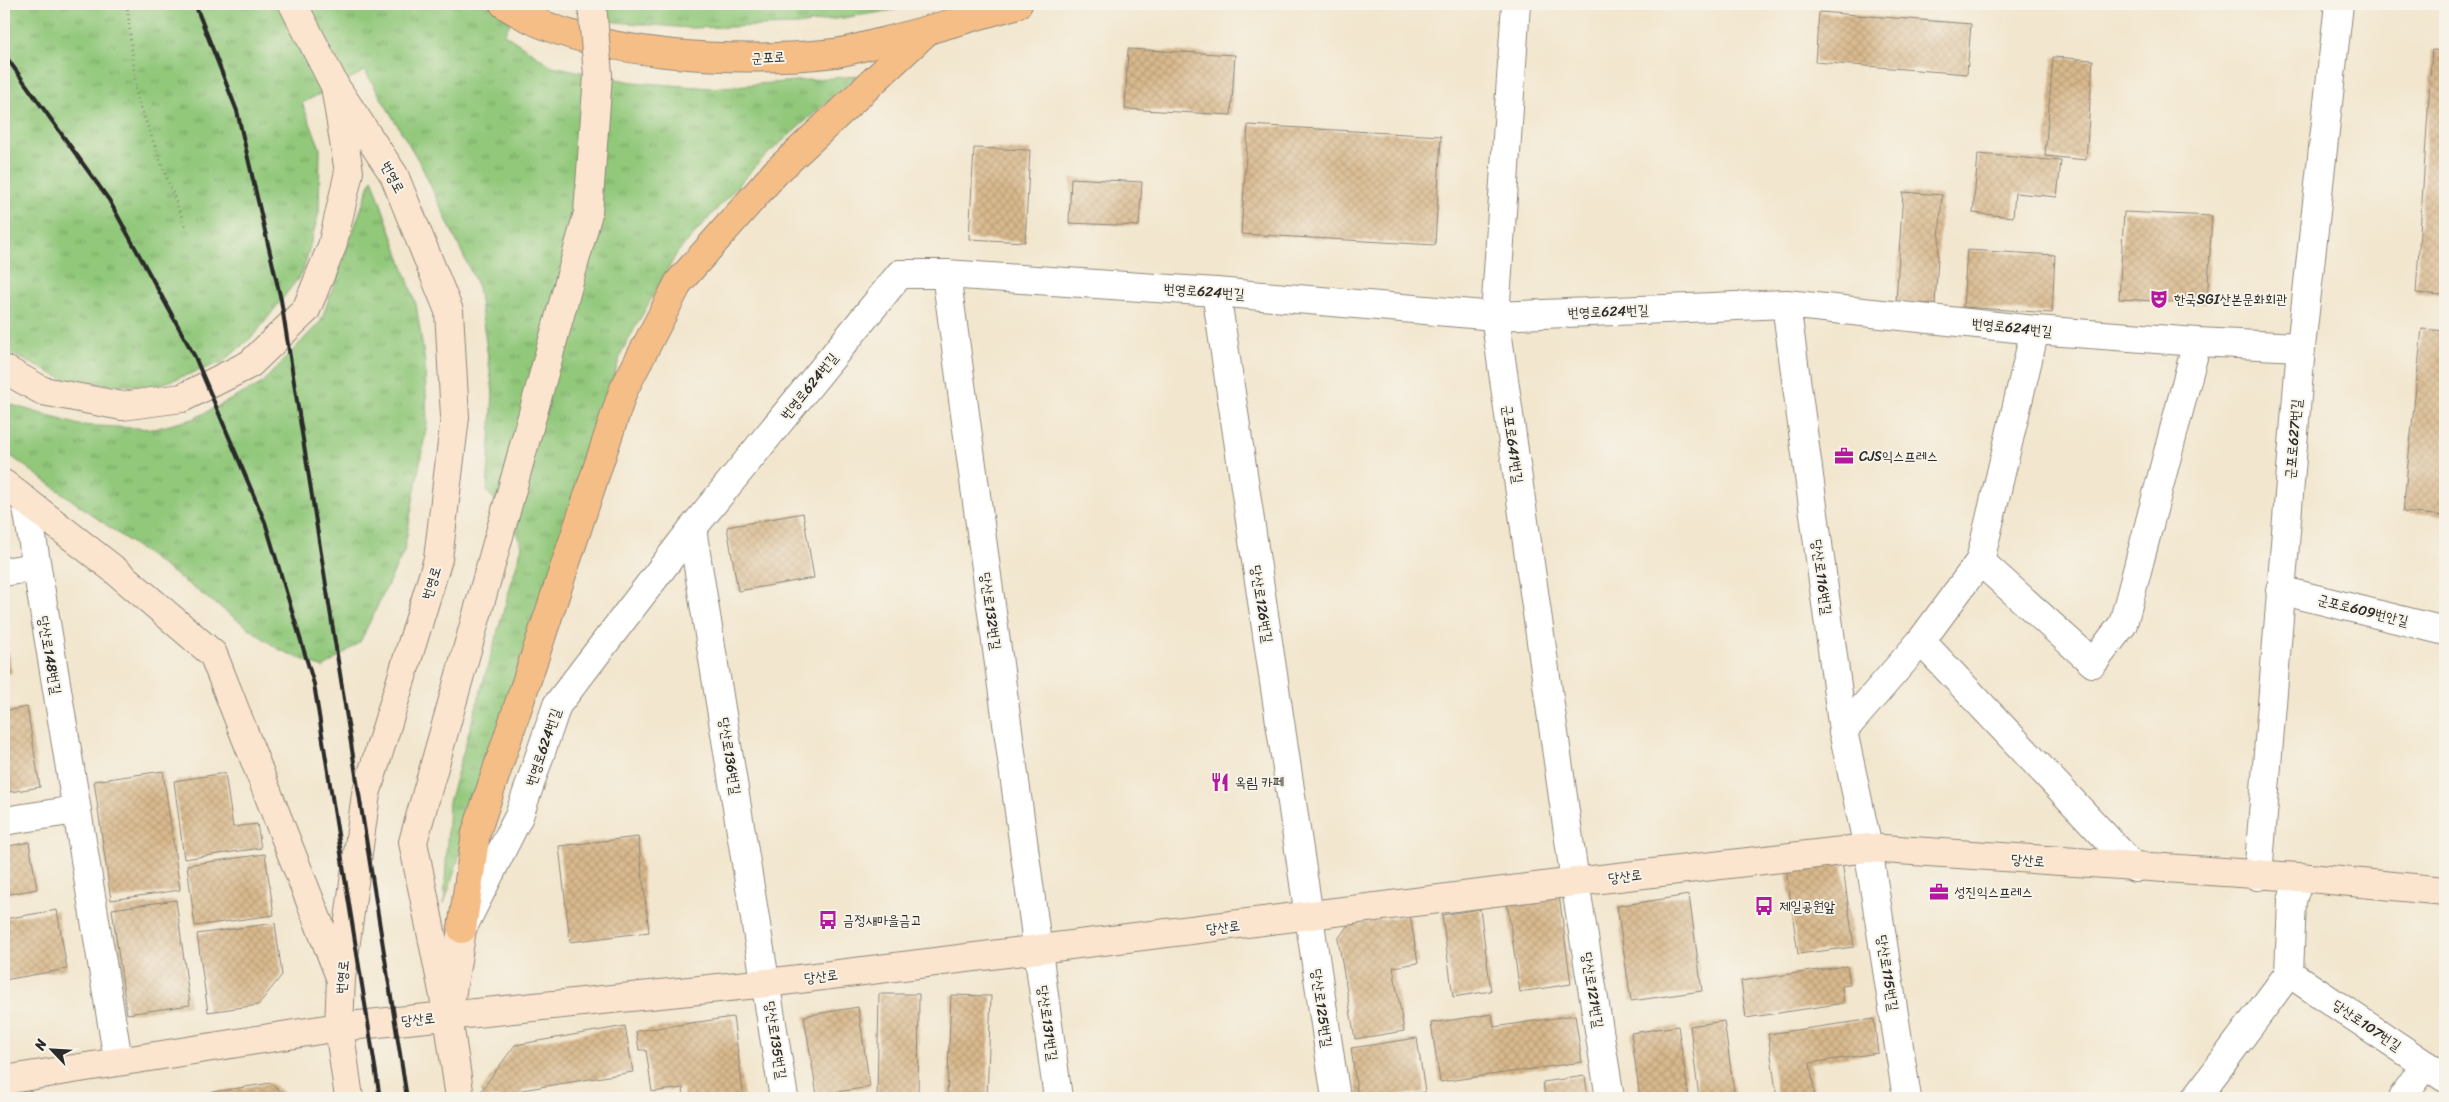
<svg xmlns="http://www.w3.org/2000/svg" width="2449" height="1102" font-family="Sriracha,'Poor Story',sans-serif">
	<defs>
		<pattern id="grass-tufts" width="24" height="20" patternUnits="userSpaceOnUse" patternTransform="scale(1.25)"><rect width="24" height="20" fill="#91c87a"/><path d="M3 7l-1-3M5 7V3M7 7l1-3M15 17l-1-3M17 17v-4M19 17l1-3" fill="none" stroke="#77a364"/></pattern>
		<pattern id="building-cross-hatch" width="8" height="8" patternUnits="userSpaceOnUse" patternTransform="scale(1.25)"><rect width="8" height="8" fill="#d9b98d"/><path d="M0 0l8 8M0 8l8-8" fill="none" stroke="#ba9f7a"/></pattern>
	</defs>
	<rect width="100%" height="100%" fill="#f7f3e8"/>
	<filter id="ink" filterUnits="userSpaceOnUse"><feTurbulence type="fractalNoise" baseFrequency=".02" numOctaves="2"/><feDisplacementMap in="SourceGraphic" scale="10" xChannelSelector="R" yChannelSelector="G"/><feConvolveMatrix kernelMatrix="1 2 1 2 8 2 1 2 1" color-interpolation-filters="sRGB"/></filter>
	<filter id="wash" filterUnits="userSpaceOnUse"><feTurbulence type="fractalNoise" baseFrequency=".0096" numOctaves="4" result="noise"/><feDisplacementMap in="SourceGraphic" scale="20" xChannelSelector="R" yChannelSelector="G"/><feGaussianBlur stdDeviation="1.12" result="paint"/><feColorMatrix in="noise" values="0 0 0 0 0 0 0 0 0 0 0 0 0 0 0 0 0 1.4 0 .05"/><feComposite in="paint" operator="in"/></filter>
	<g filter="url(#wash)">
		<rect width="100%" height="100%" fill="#f2e6ce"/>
		<g fill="url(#grass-tufts)" stroke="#5e7a52">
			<polygon points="4,4 522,4 504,34 552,66 632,82 710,88 857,76 762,159 677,253 622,351 444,904 449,802 522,546 506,511 487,492 493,392 478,287 420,163 365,71 302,103 320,148 319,212 303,272 256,333 223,362 156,386 71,383 4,350"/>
			<polygon points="565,4 933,4 797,25 689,28 615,22"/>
			<polygon points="372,178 416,304 425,363 427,424 404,551 360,642 323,668 278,649 4,451 4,400 12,405 79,425 154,429 193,419 261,384 321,321"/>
		</g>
		<g id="blocks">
			<g fill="url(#building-cross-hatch)">
				<polygon points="1819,12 1971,24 1967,74 1815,62"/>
				<polygon points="1128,49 1235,55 1231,115 1125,109"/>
				<polygon points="2432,50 2445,51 2445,295 2416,293"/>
				<polygon points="2053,57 2093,60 2086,160 2045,156"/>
				<polygon points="1248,125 1441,136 1435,245 1241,234"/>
				<polygon points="974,148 1030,150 1025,242 969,239"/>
				<polygon points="1978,154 2061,161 2057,197 2015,193 2013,217 1973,213"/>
				<polygon points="1071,178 1142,182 1139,226 1069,223"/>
				<polygon points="1903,192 1942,195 1935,304 1896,302"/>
				<polygon points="2124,212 2212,216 2207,304 2119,299"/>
				<polygon points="1967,250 2055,255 2052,313 1963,307"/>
				<polygon points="2422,329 2445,331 2445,516 2403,512"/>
				<polygon points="803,513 814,578 738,591 727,527"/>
				<polygon points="4,629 12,673 4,675"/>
				<polygon points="27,707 40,787 4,793 4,711"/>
				<polygon points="163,771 180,890 111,900 94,781"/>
				<polygon points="225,773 233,827 257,824 261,848 184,859 174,781"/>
				<polygon points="638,837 649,932 570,942 559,846"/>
				<polygon points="29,842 37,889 4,895 4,847"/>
				<polygon points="265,854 274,915 195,926 187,865"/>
				<polygon points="1842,861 1854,947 1798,954 1786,869"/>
				<polygon points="1559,895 1571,984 1520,992 1507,903"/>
				<polygon points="1689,895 1702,991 1631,1001 1617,906"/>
				<polygon points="176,900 190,1005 127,1014 112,909"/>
				<polygon points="1480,909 1491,991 1453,997 1442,915"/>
				<polygon points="57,910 67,969 4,980 4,919"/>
				<polygon points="1410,915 1418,963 1393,967 1404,1031 1355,1039 1338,939 1348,925"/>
				<polygon points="275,923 282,975 258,1005 208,1012 197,934"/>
				<polygon points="1847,966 1850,985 1842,986 1844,1003 1746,1018 1741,981"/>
				<polygon points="879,994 919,994 918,1098 877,1098"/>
				<polygon points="951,995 991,996 987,1098 947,1098"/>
				<polygon points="858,1007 870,1087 817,1095 804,1016"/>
				<polygon points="1492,1014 1494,1027 1575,1015 1582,1062 1440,1082 1431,1023"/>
				<polygon points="733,1017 744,1098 684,1098 683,1088 652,1092 646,1050 639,1050 636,1031"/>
				<polygon points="1874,1019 1878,1053 1810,1063 1815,1098 1777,1098 1768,1034"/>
				<polygon points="1724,1021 1735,1098 1699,1098 1690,1026"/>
				<polygon points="625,1026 633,1072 522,1090 523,1098 482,1098 481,1091 515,1045"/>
				<polygon points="1678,1026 1689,1098 1640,1098 1631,1033"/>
				<polygon points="1417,1038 1425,1092 1382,1098 1358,1098 1351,1048"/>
				<polygon points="1585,1076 1588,1098 1545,1098 1543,1082"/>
				<polygon points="271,1083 289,1098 181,1098 181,1097"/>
			</g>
		</g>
	</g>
	<g filter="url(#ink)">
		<use href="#blocks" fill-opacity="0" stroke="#8e887c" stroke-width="1"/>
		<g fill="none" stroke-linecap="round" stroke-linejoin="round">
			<g stroke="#8e887c" stroke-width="30">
				<g id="street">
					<polyline points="1516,4 1495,316 1575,882 1610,1098"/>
					<polyline points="946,274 1058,1098"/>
					<polyline points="1216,292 1336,1098"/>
					<polyline points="1786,304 1843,731 1868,848 1907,1098"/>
					<polyline points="26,501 118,1060"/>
					<polyline points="692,529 784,1098"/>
					<polyline points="1980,561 2093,663 2123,624 2197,342"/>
					<polyline points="4,572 35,567"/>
					<polyline points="2280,590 2445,631"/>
					<polyline points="1921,641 2135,868"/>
					<polyline points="1843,731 1921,641 1980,561 2035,330"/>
					<polyline points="4,821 76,810"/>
					<polyline points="2258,876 2301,347 2339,4"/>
					<polyline points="2299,877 2292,901 2289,973 2445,1078"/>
					<polyline points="465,923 519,816 557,705 692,529 900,274 946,274 1216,292 1495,316 1786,304 2035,330 2197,342 2301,347"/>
					<polyline points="2196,1098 2289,973"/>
					<polyline points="2402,1098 2426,1065"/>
				</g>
			</g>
			<g stroke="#8e887c" stroke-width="30">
				<g id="secondary">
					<polyline points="335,86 394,175 449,311 455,417 438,559 366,794 341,978 339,1027 349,1098"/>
					<polyline points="4,369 43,391 122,406 182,398 250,364 306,310 332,246 349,172 335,86 293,4"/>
					<polyline points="4,484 116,571 213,654 340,977"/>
					<polyline points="451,997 462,929"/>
					<polyline points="4,1080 339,1027 767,983 1575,882 1868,848 2299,877 2445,891"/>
					<polyline points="460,1098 448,1016 413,842 506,511"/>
				</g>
			</g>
			<g stroke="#8e887c" stroke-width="30">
				<g id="primary">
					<path d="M 504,4 C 583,58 742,64 835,53 C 851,51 868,45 883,42 C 929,30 973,17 1018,4"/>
					<polyline points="462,929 476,833 623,391 679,282 775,173 927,31"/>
				</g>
			</g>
			<polyline stroke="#8e887c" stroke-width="3" stroke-dasharray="1 4" stroke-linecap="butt" points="127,4 137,98 185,226"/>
			<use href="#street" stroke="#fff" stroke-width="28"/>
			<use href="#secondary" stroke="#fbe5cf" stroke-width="28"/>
			<use href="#primary" stroke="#f6be87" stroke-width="28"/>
			<g stroke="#2b2b2b" stroke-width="4">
				<polyline points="195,4 237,111 281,300 407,1098"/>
				<polyline points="4,54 109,200 195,357 265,522 314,684 380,1098"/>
			</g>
			<g stroke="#8e887c" stroke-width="30" stroke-linecap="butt">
				<polyline id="secondary-bridge" points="506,511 588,213 598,75 592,4"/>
			</g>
			<use href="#secondary-bridge" stroke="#fbe5cf" stroke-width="28"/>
		</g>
	</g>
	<defs>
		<g id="theatre-bare" transform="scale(1.5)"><path d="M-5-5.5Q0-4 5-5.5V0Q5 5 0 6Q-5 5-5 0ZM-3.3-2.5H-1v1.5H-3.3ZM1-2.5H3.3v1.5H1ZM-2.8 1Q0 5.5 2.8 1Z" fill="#b5179e" stroke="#f7f3e8" stroke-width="2.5" paint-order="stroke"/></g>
		<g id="office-bare" transform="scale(1.5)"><path d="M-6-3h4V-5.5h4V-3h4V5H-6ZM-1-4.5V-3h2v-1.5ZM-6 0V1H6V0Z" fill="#b5179e" stroke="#f7f3e8" stroke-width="2.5" paint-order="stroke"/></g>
		<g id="restaurant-bare" transform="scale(1.5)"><path d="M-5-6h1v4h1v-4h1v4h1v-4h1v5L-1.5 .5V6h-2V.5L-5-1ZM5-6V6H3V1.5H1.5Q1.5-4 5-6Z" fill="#b5179e" stroke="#f7f3e8" stroke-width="2.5" paint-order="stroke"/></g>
		<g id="bus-bare" transform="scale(1.5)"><path d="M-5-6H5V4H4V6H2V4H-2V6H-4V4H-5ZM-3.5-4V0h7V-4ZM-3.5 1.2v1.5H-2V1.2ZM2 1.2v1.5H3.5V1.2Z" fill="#b5179e" stroke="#f7f3e8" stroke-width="2.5" paint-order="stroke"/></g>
	</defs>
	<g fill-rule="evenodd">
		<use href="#theatre-bare" x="2159" y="299"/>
		<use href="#office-bare" x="1844" y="456"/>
		<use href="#restaurant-bare" x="1220" y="782"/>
		<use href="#office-bare" x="1939" y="892"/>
		<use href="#bus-bare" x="1764" y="906"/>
		<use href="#bus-bare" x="828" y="920"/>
	</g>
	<g text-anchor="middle" stroke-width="4" stroke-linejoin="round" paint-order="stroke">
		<g font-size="14" fill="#2b2b2b" stroke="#f7f3e8">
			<text transform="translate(768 57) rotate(-3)" y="5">군포로</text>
			<text transform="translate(393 177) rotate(62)" y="5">번영로</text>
			<text transform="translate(1204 291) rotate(4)" y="5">번영로624번길</text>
			<text transform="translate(1608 311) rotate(-2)" y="5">번영로624번길</text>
			<text transform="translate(2012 327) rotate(6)" y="5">번영로624번길</text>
			<text transform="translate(809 386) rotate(-51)" y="5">번영로624번길</text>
			<text transform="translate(2293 439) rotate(-85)" y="5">군포로627번길</text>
			<text transform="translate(1513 444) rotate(82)" y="5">군포로641번길</text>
			<text transform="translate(1822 577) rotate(82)" y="5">당산로116번길</text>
			<text transform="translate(431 583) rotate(-73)" y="5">번영로</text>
			<text transform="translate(1262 604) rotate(81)" y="5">당산로126번길</text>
			<text transform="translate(2363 610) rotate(14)" y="5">군포로609번안길</text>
			<text transform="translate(991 611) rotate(82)" y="5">당산로132번길</text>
			<text transform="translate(50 655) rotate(80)" y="5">당산로148번길</text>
			<text transform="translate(543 747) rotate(-71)" y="5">번영로624번길</text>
			<text transform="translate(730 756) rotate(81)" y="5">당산로136번길</text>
			<text transform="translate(2028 860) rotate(4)" y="5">당산로</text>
			<text transform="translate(1625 876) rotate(-7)" y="5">당산로</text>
			<text transform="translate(1223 927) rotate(-7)" y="5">당산로</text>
			<text transform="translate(1888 973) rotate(81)" y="5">당산로115번길</text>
			<text transform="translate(821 976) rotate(-7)" y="5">당산로</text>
			<text transform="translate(342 977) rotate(-85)" y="5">번영로</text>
			<text transform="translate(1593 990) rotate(81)" y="5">당산로121번길</text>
			<text transform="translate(1322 1008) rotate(82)" y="5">당산로125번길</text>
			<text transform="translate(418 1019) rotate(-6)" y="5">당산로</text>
			<text transform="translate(1048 1023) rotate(82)" y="5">당산로131번길</text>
			<text transform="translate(2367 1025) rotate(34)" y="5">당산로107번길</text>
			<text transform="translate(776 1040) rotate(81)" y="5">당산로135번길</text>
		</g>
		<g font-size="14" fill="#2b2b2b" stroke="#f7f3e8" text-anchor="start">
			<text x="2174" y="304">한국SGI산본문화회관</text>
			<text x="1859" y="461">CJS익스프레스</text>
			<text x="1235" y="787">옥림 카페</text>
			<text x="1954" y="897">성진익스프레스</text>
			<text x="1779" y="911">제일공원앞</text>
			<text x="843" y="925">금정새마을금고</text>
		</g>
	</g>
	<rect width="2449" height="1102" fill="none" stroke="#f7f3e8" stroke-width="20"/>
	<g transform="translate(52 1050) rotate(295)" stroke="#f7f3e8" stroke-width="4" paint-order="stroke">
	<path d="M0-4L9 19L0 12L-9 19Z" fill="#2b2b2b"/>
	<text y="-8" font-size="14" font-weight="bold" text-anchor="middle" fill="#2b2b2b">N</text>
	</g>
</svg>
